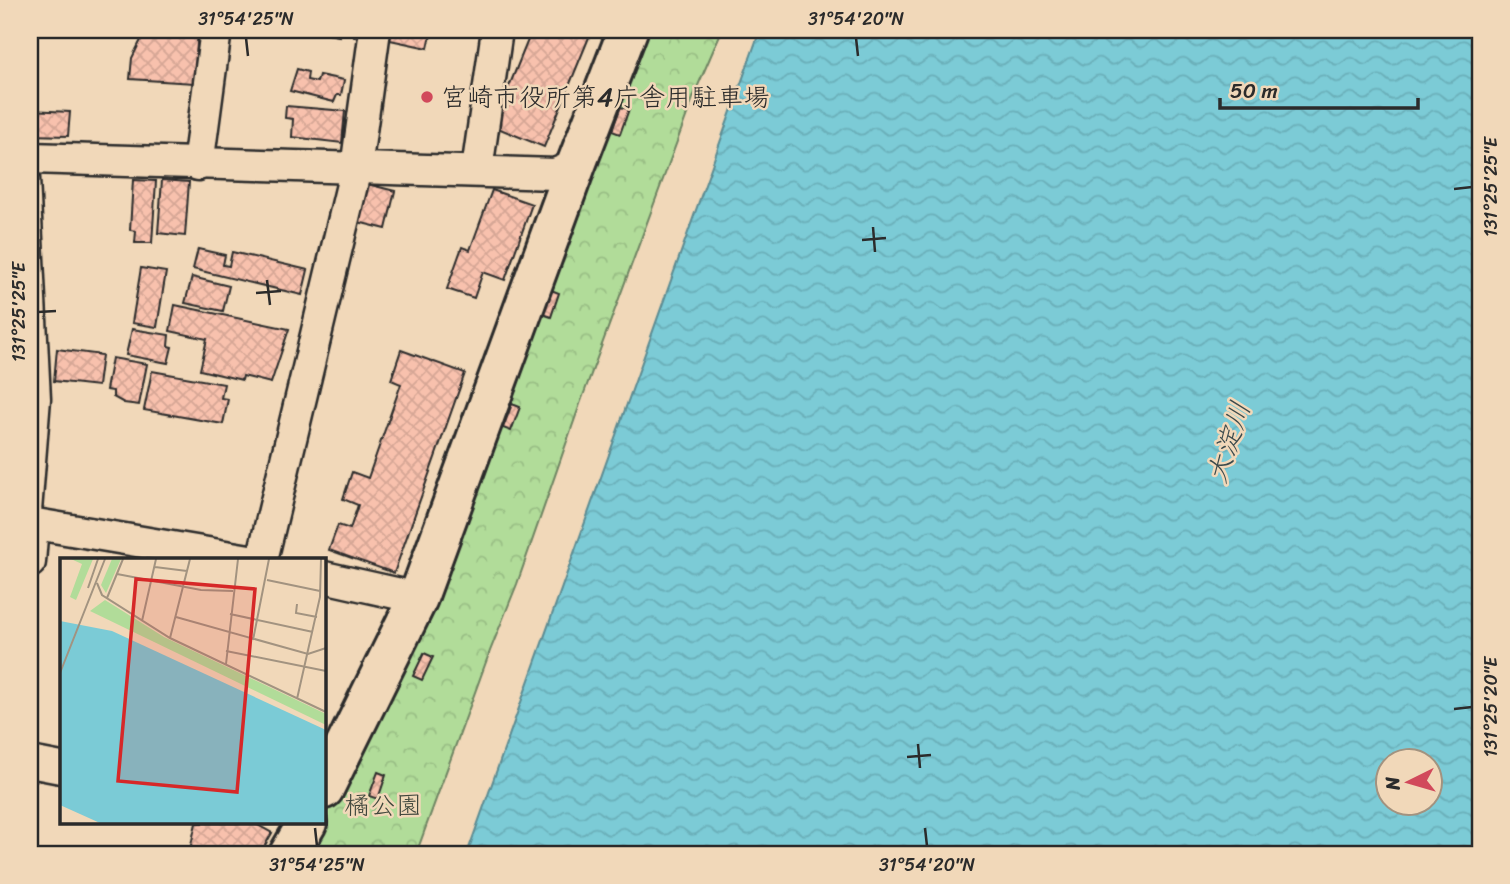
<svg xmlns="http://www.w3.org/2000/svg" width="1510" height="884" font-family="Sriracha,'Klee One',sans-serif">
	<defs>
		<pattern id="park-crowns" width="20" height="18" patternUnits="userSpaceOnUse" patternTransform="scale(1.75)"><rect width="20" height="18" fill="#b1dc99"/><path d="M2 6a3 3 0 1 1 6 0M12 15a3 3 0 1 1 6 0" fill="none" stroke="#98bd84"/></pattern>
		<pattern id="water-waves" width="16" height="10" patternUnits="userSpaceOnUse" patternTransform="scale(1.75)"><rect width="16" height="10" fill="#7bcbd6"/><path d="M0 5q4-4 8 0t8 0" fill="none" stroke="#6aaeb8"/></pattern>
		<pattern id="building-cross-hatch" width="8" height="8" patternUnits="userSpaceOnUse" patternTransform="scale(1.75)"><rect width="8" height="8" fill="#f8c1ad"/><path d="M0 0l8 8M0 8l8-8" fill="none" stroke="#d5a695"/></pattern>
	</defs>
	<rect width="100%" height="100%" fill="#f1d8b9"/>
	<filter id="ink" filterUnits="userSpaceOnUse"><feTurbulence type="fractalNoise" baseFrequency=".0143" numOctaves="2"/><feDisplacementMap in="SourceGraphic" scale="14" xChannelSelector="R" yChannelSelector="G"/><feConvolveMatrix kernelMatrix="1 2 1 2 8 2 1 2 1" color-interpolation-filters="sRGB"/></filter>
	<g filter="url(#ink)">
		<polygon fill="url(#park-crowns)" stroke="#6e8462" stroke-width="2" points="641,30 722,30 696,90 580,404 517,584 490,651 416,854 304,854 374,717"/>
		<path fill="url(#water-waves)" stroke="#5b8b92" stroke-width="2" fill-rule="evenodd" d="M 760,30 L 1480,30 L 1480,854 L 467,854 ZM 1388,762 L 1430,762 L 1430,804 L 1388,804 Z"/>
		<g fill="url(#building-cross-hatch)" stroke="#2b2b2b" stroke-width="2">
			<polygon points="142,30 198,30 194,83 130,79 132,58 141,40"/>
			<polygon points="316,30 362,30 361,38 354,37 354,34 340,31 339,36 316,32"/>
			<polygon points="392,30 432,30 428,48 390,40"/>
			<polygon points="532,30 592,30 544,147 493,126"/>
			<polygon points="297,69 308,72 307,80 317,82 319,75 344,80 341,95 337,95 334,102 290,91"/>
			<polygon points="286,106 345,111 342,143 292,137 293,119 285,118"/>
			<polygon points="620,107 629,109 620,134 612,131"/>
			<polygon points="30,110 70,112 68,136 30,135"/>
			<polygon points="133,180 156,181 152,243 135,243 136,231 130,230"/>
			<polygon points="162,180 189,182 185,236 158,233"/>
			<polygon points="367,184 395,191 386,229 358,222"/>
			<polygon points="492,190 532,204 505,280 483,272 474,298 447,289 462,247 470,250"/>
			<polygon points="198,249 225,255 223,265 229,266 232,252 308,270 302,295 193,269"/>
			<polygon points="141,268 166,272 157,327 132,323"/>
			<polygon points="192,277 229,286 223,311 185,303"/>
			<polygon points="551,290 559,293 551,317 542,314"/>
			<polygon points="175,305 289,329 271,383 243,376 242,380 200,370 207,339 170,331"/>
			<polygon points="132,329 169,335 168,346 172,347 168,363 126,355"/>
			<polygon points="57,349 102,355 98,386 54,381"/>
			<polygon points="401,350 465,373 394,573 329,550 338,525 350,529 358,505 343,499 352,472 368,478 401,384 391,380"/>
			<polygon points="112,358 147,364 139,405 124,403 113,397 113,391 106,390"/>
			<polygon points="152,371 224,384 221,398 228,399 223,424 144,410"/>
			<polygon points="512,404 520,407 511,431 503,428"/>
			<polygon points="424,653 433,657 422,680 413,676"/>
			<polygon points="378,772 386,775 378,799 369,796"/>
			<polygon points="196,823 254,823 272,833 260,854 189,854"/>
		</g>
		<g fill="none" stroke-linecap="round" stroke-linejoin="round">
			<g stroke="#2b2b2b" stroke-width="19">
				<polyline id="lane" points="31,158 43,399 33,524"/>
			</g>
			<g stroke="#2b2b2b" stroke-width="35">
				<g id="street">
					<polyline points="30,158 555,174 576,165"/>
					<polyline points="198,165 216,30"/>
					<polyline points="477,170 497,30"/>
					<polyline points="30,523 249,560"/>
					<polyline points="262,560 356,168 375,30"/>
					<polyline points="30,562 33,524"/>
					<polyline points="324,577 418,598"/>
					<polyline points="30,762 61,768"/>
				</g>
			</g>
			<g stroke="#2b2b2b" stroke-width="44">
				<g id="secondary">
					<polyline points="324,789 418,598 576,165 628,30"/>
					<polyline points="289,854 307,823"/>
				</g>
			</g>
			<use href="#lane" stroke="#f1d8b9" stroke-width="14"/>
			<use href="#street" stroke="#f1d8b9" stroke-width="30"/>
			<use href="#secondary" stroke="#f1d8b9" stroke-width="38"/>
		</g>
	</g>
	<path fill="none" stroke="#2b2b2b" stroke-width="2.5" d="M 246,38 L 248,56M 856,38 L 858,56M 1454,189 L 1472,187M 873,227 L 875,252M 862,240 L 886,238M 267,280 L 270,305M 256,293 L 281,291M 38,312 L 56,311M 1454,709 L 1472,707M 918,744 L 920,768M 907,757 L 931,755M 315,828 L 317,846M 925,828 L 927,846"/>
	<circle fill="#d1495b" stroke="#f1d8b9" stroke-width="2.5" cx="427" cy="97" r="7"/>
	<g text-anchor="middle" stroke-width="5" stroke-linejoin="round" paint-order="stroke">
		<g font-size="26" fill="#2b2b2b" stroke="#f1d8b9" text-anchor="start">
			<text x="441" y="106">宮崎市役所第4庁舎用駐車場</text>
		</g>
		<g font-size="26" fill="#3f463c" stroke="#f1d8b9">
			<text x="383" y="814">橘公園</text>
		</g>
		<g font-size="28" font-style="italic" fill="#3b4b4d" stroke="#f1d8b9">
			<text transform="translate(1228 442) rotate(-72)" y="10">大淀川</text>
		</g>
	</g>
	<g transform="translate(60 558)">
		<rect width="266" height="266" fill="#f1d8b9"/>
		<path d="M 11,1 L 33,1 L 16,42 L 10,39 L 22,6 ZM 45,42 L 104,79 L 266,156 L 266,167 L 30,53 Z" fill="#b1dc99"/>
		<path d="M 52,1 L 61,1 L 46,35 L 41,27 Z" fill="#b1dc99"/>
		<path d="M 0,63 L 52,73 L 266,172 L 266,265 L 40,265 L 0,247 Z" fill="#7bcbd6"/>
		<path fill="none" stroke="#a29380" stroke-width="2" d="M 95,9 L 127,13M 57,16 L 141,32 L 173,33M 207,22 L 260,33M 37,25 L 42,37 L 110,80 L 266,154M 28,30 L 38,1M 47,40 L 63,1M 237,46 L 236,55 L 257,59M 170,56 L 253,74M 116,59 L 248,96 L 266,90M 82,63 L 96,1M 110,80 L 130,1M 193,82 L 209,1M 166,93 L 266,113M 166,106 L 178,1M 0,115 L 45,1M 237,141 L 260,39 L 261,1"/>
		<path fill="#d62828" fill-opacity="0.15" stroke="#d62828" stroke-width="3.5" d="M 76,21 L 195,31 L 177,234 L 58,223 Z"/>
		<rect width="266" height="266" fill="none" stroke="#2b2b2b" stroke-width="3.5"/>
	</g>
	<rect width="1510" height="884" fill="none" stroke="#f1d8b9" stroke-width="77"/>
	<g transform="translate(1409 782) rotate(265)"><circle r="33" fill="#f1d8b9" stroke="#a29380" stroke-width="2"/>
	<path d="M0-5L12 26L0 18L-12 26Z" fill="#d1495b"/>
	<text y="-10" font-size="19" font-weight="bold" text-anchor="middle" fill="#2b2b2b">N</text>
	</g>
	<path d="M1220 98v10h198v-10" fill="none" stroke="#2b2b2b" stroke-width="3.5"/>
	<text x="1230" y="98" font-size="21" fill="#2b2b2b" stroke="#f1d8b9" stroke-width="5" paint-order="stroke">50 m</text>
	<rect x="38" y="38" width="1434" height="808" fill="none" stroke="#2b2b2b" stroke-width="2.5"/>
	<g font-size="18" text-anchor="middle" fill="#2b2b2b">
		<text x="246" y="25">31°54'25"N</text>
		<text x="856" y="25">31°54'20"N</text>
		<text transform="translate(1491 187) rotate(-90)" y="6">131°25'25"E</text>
		<text transform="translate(19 312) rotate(-90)" y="6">131°25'25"E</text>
		<text transform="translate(1491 707) rotate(-90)" y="6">131°25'20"E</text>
		<text x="317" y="871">31°54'25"N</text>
		<text x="927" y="871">31°54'20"N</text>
	</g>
</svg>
